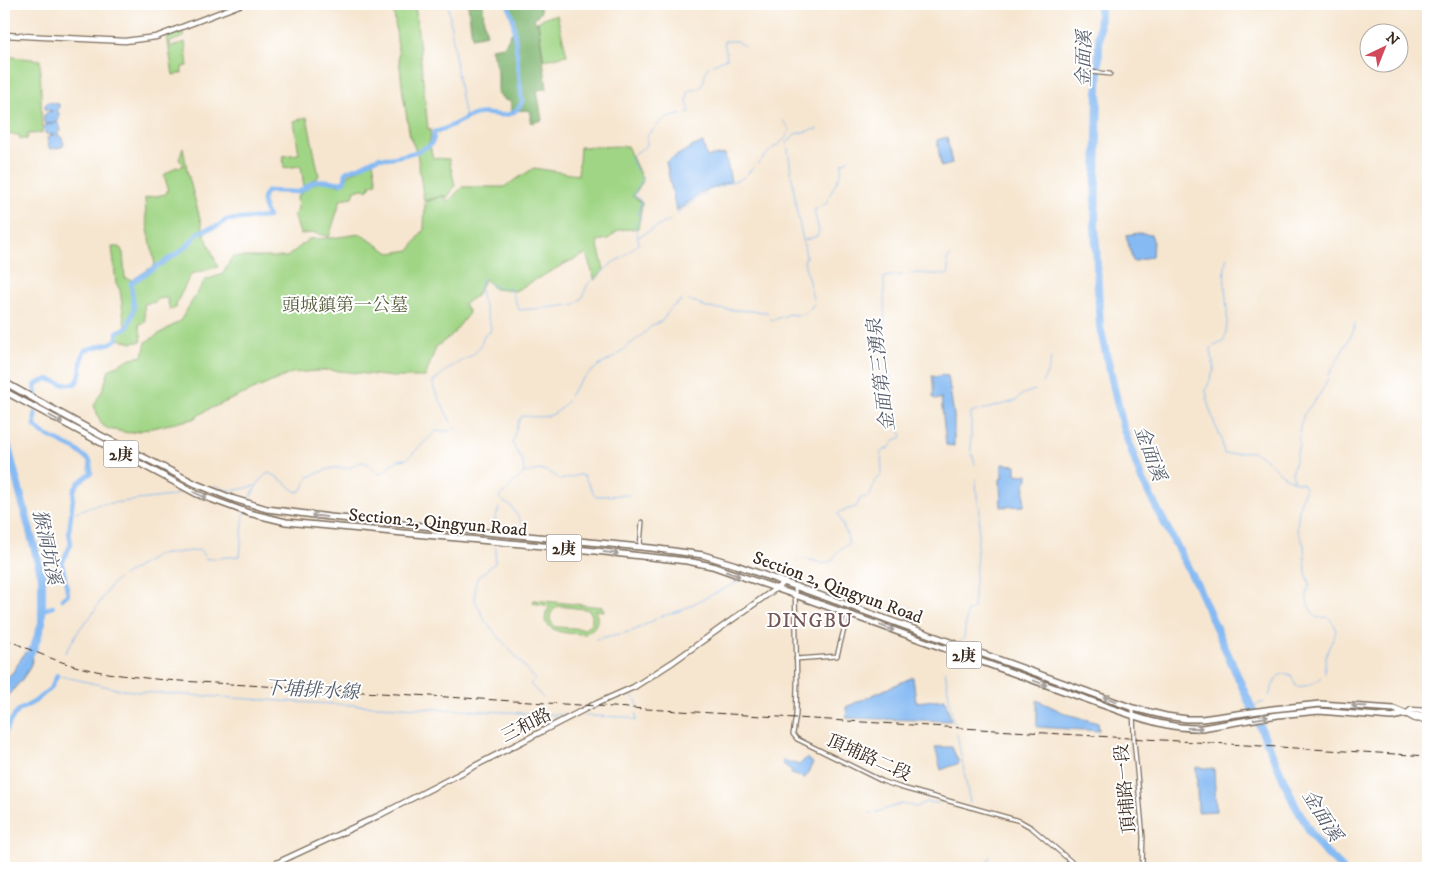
<svg xmlns="http://www.w3.org/2000/svg" width="1432" height="872" font-family="'IM FELL DW Pica','Noto Serif TC',serif">
	<rect width="100%" height="100%" fill="#fff"/>
	<filter id="ink" filterUnits="userSpaceOnUse"><feTurbulence type="fractalNoise" baseFrequency=".02" numOctaves="2"/><feDisplacementMap in="SourceGraphic" scale="10" xChannelSelector="R" yChannelSelector="G"/><feConvolveMatrix kernelMatrix="1 2 1 2 8 2 1 2 1" color-interpolation-filters="sRGB"/></filter>
	<filter id="wash" filterUnits="userSpaceOnUse"><feTurbulence type="fractalNoise" baseFrequency=".0096" numOctaves="4" result="noise"/><feDisplacementMap in="SourceGraphic" scale="20" xChannelSelector="R" yChannelSelector="G"/><feGaussianBlur stdDeviation="1.12" result="paint"/><feColorMatrix in="noise" values="0 0 0 0 0 0 0 0 0 0 0 0 0 0 0 0 0 1.4 0 .05"/><feComposite in="paint" operator="in"/></filter>
	<g filter="url(#wash)">
		<rect width="100%" height="100%" fill="#f6e6d0"/>
		<g fill="#a0d585" stroke="#6e8052" fill-rule="evenodd">
			<polygon points="393,4 415,4 428,129 431,129 430,140 429,142 433,158 449,159 455,186 447,198 444,195 424,201 417,153 410,137 403,94"/>
			<polygon points="557,15 567,55 544,60 538,22 545,17"/>
			<polygon points="183,29 184,37 170,42 171,47 185,42 188,66 182,67 182,73 173,75 167,36"/>
			<polygon points="4,56 40,60 42,133 28,134 27,139 20,139 19,135 4,134"/>
			<polygon points="307,117 319,176 304,187 301,166 284,168 283,156 299,154 294,121"/>
			<polygon points="627,146 643,181 633,196 642,203 638,228 619,230 608,239 597,241 604,270 595,280 586,254 566,263 515,291 494,289 485,278 476,296 464,304 469,313 452,335 436,347 425,377 394,377 330,370 292,373 207,410 193,419 129,433 108,429 101,424 94,405 103,389 109,370 131,358 143,356 146,342 180,321 205,280 223,274 232,257 287,257 309,239 332,238 360,234 390,253 410,250 424,229 425,202 444,196 448,202 462,187 504,187 534,168 578,175 580,147"/>
			<polygon points="183,147 187,170 203,230 218,267 191,274 177,302 176,308 170,310 167,298 157,299 156,302 144,304 145,322 139,324 142,341 132,343 116,338 117,332 125,326 120,290 116,283 112,247 120,247 123,253 125,278 132,280 155,265 146,218 145,198 166,194 168,188 164,175 176,167 183,166 183,164 179,159"/>
			<path d="M 373,161 L 377,183 L 371,184 L 369,189 L 366,190 L 363,189 L 355,190 L 353,197 L 341,199 L 329,237 L 315,233 L 300,234 L 294,214 L 298,210 L 297,197 C 313,183 318,178 339,185 L 344,184 L 348,175 Z"/>
			<path d="M 534,600 L 603,607 L 604,611 L 595,610 C 600,621 596,628 585,634 C 571,633 553,635 545,621 L 546,613 L 550,606 L 533,603 ZM 558,606 L 585,609 L 589,610 L 592,615 L 592,622 L 585,629 L 556,627 C 546,620 550,611 558,606 Z"/>
		</g>
		<g fill="#80b672" stroke="#5e7048">
			<polygon points="468,4 483,4 484,22 487,34 472,37"/>
			<path d="M 509,4 L 539,4 L 541,12 L 534,19 L 535,22 L 538,22 L 547,89 L 537,90 L 542,120 L 531,123 L 531,115 L 529,110 L 511,111 L 511,101 L 504,100 L 498,93 L 498,73 L 491,48 L 504,46 C 516,25 518,28 509,4 Z"/>
		</g>
		<g fill="#85baf3" stroke="#607288">
			<polygon points="48,102 59,104 59,109 57,111 59,113 59,119 57,122 60,126 61,131 57,134 62,138 64,144 62,147 52,149 49,148 47,138 55,134 48,135 45,133 44,127 46,125 56,123 45,124 44,122 44,115 48,112 53,111 45,109 45,105"/>
			<polygon points="947,137 952,164 941,167 937,140"/>
			<polygon points="703,143 707,157 725,154 731,181 704,191 678,210 676,210 666,162 693,146"/>
			<polygon points="1139,233 1151,234 1153,240 1152,256 1133,262 1126,235"/>
			<path d="M 940,375 L 948,376 L 954,415 L 954,446 L 946,445 L 941,398 L 936,400 L 933,398 C 934,391 933,383 932,376 L 938,377 Z"/>
			<polygon points="1002,464 1016,465 1016,474 1022,475 1028,474 1028,479 1025,483 1024,506 1001,507 1000,482 1000,479 1002,478"/>
			<path d="M 25,652 L 33,657 C 30,674 15,687 4,700 L 4,680 L 13,672 Z"/>
			<polygon points="913,677 916,702 945,699 951,721 847,718 846,707"/>
			<polygon points="1037,700 1067,714 1098,723 1099,731 1037,727"/>
			<polygon points="935,747 952,747 959,763 941,770"/>
			<polygon points="806,758 813,763 805,778 791,774 792,771 783,764 783,760 799,765"/>
			<polygon points="1196,767 1214,769 1216,811 1198,812"/>
		</g>
		<g fill="none" stroke-linecap="round" stroke-linejoin="round">
			<g stroke="#85baf3" stroke-width="1">
				<polyline points="448,4 459,85 465,118"/>
				<polyline points="713,64 727,58 724,41 736,41 744,46"/>
				<path d="M 637,171 L 631,160 L 632,156 L 647,145 L 647,136 L 664,119 L 690,112 L 687,102 L 688,91 C 691,90 698,90 701,87 C 706,81 703,71 709,66"/>
				<polyline points="676,214 710,190 743,178 772,149 785,139 789,132 789,128 783,121"/>
				<polyline points="638,237 670,220"/>
				<polyline points="803,240 797,212 787,143 795,134 817,129"/>
				<path d="M 1227,257 C 1219,284 1234,314 1223,342 L 1212,347 L 1211,349 L 1214,370 L 1206,390 L 1208,404 L 1215,425 L 1221,437 L 1224,454 C 1233,455 1243,450 1252,452 C 1269,456 1277,475 1293,481"/>
				<path d="M 813,299 L 804,261 L 806,256 L 803,241 L 817,236 L 819,231 L 814,210 L 827,203 C 831,187 842,179 842,163 L 849,159"/>
				<polyline points="689,301 696,302 706,308 766,312 768,313"/>
				<polyline points="770,319 773,320 789,314 799,315 807,312 814,304"/>
				<polyline points="1329,375 1353,332 1355,323"/>
				<polyline points="1042,383 1049,369 1051,358"/>
				<polyline points="569,396 579,382 598,366 611,359 642,335 653,325 662,321 671,308 682,300"/>
				<path d="M 451,422 L 434,389 L 433,382 C 439,377 445,371 451,367 C 467,357 479,356 484,336 L 490,332 L 491,327 L 481,296 L 480,280 L 483,278 C 491,287 498,288 510,288 L 519,310 L 556,307 L 575,304 L 583,297 L 587,285 L 615,261 L 622,258 L 639,243 L 635,225 L 641,218 L 638,215 L 641,201 L 634,195 L 638,184 L 642,182 L 643,179 L 639,174"/>
				<polyline points="454,427 456,430"/>
				<polyline points="975,464 971,451 971,413 1015,401 1023,394 1035,390"/>
				<path d="M 525,473 C 542,469 547,468 560,480 L 579,475 L 584,476 L 595,496 L 629,495"/>
				<polyline points="215,485 225,490 237,490 255,486"/>
				<polyline points="248,501 260,480 268,473 276,476 297,492 302,490 308,477 332,468 349,468 361,462 367,463 380,474 387,470 391,464 399,460 407,459 436,431 452,431"/>
				<path d="M 502,501 L 499,497 L 524,473 L 523,462 L 512,443 C 516,434 516,422 522,416 C 543,417 554,420 567,401"/>
				<polyline points="502,501 511,506 528,532"/>
				<polyline points="76,512 95,505 172,496 183,491"/>
				<polyline points="70,515 73,513"/>
				<polyline points="495,529 495,519 499,508"/>
				<polyline points="496,547 495,563 478,577 475,584 475,600 485,621 535,679 530,684 543,698"/>
				<path d="M 795,562 C 803,555 815,562 824,564 L 833,560 C 836,552 841,547 849,544 L 847,535 L 838,514 L 841,511 L 856,507 L 861,498 L 870,496 L 875,481 L 882,475 L 881,452 L 890,447 L 895,440 L 902,437 L 895,417 L 894,394 L 887,365 L 885,346 L 884,277 L 918,273 L 947,275 L 949,273 L 947,261 L 950,256"/>
				<polyline points="123,576 158,555 200,550 206,559 240,556 244,512"/>
				<polyline points="659,617 679,611 742,580"/>
				<polyline points="596,639 633,631 656,619"/>
				<polyline points="961,641 964,638 967,611 973,609 980,509 977,498 976,478"/>
				<polyline points="65,653 81,627 91,616 111,585 118,579"/>
				<polyline points="945,670 952,717 955,725"/>
				<path d="M 1325,673 C 1324,664 1326,654 1330,645 C 1335,633 1341,630 1328,617 L 1318,618 C 1307,609 1304,597 1310,584 L 1306,572 L 1304,545 L 1297,529 L 1299,508 L 1305,487 L 1302,483 L 1294,482 L 1292,472 L 1298,449 L 1300,427 L 1304,414 L 1320,394 L 1328,379"/>
				<polyline points="57,675 117,689 140,692 313,703 567,715"/>
				<polyline points="629,693 637,701 637,708"/>
				<path d="M 1269,696 C 1273,686 1276,669 1291,675 L 1296,686 C 1305,688 1315,683 1321,677"/>
				<polyline points="1250,707 1264,702"/>
				<polyline points="554,716 557,720"/>
				<polyline points="585,716 627,717 636,721 636,714"/>
				<polyline points="957,734 970,803 969,804"/>
				<polyline points="870,813 877,812 902,804 916,807 926,802 939,803"/>
				<polyline points="982,868 990,857"/>
			</g>
			<g stroke="#85baf3" stroke-width="4.5">
				<path d="M 36,396 L 35,389 L 36,384 L 48,379 L 63,384 L 75,384 C 84,375 78,361 85,350 L 111,343 L 117,339 L 117,332 L 128,327 L 134,308 L 131,283 L 178,253 L 188,245 L 199,232 L 218,226 L 226,220 L 268,217 C 264,208 259,198 268,191 L 299,192 C 320,176 317,180 342,183 L 345,180 L 346,172 C 352,169 358,168 363,165 C 369,162 374,159 380,157 C 388,161 424,151 431,144 C 434,140 434,137 434,132 C 451,129 461,118 477,114 C 489,111 500,119 512,113 C 516,111 520,106 522,102 L 513,19 L 508,4"/>
				<polyline points="35,413 35,426 42,433 75,449 90,461 91,473 79,482 74,490 69,532 71,544 62,563 68,594 62,599"/>
				<polyline points="43,610 53,607"/>
				<polyline points="4,735 11,720 19,710 34,702 51,688 57,675"/>
			</g>
			<g stroke="#85baf3" stroke-width="8">
				<polyline points="1100,4 1095,225 1100,327 1123,427 1142,480 1197,585 1294,803 1311,833 1322,849 1342,868"/>
				<polyline points="4,432 42,577 42,623 34,647 25,661"/>
			</g>
		</g>
	</g>
	<g filter="url(#ink)">
		<g fill="none" stroke-linecap="round" stroke-linejoin="round">
			<g stroke="#7c6c5c" stroke-width="5.5">
				<g id="minor">
					<polyline points="1090,72 1110,74"/>
					<polyline points="640,546 642,522"/>
					<polyline points="795,586 797,683 796,715 793,734 797,739 882,781 899,787 1020,821 1032,828 1074,864 1080,867 1097,868"/>
					<polyline points="796,659 837,656 848,614"/>
					<polyline points="1133,708 1134,740 1143,837 1142,868"/>
				</g>
			</g>
			<g stroke="#7c6c5c" stroke-width="7">
				<g id="tertiary">
					<polyline points="4,35 125,41 156,37 242,4"/>
					<polyline points="1428,711 1411,710 1406,714 1415,719 1428,720"/>
				</g>
			</g>
			<g stroke="#7c6c5c" stroke-width="7">
				<polyline id="secondary" points="266,868 378,816 591,706 634,687 673,662 785,582"/>
			</g>
			<g stroke="#7c6c5c" stroke-width="8">
				<g id="primary">
					<polyline points="4,382 100,435 196,484 234,499 267,509 330,517 651,548 703,555 736,565 1133,708 1166,716 1187,719 1202,719 1273,709 1320,704 1394,709 1406,714"/>
					<path d="M 4,391 L 197,494 L 249,513 L 286,522 L 586,550 L 687,561 L 712,566 L 795,595 L 1122,712 C 1148,721 1175,729 1202,728 L 1278,715 L 1319,711 L 1391,717 L 1406,714 L 1428,717"/>
				</g>
			</g>
			<use href="#minor" stroke="#fff" stroke-width="3"/>
			<use href="#tertiary" stroke="#fff" stroke-width="4.5"/>
			<use href="#secondary" stroke="#fff" stroke-width="4.5"/>
			<use href="#primary" stroke="#fff" stroke-width="5"/>
			<path stroke="#3b2a1e" stroke-width="1" stroke-dasharray="8 4" stroke-linecap="butt" d="M 4,638 C 30,650 59,663 87,669 C 113,675 138,677 164,680 L 1428,756"/>
		</g>
		<defs><path id="oneway-shaft" d="M-6 0H5M1.5-3L5.5 0L1.5 3" fill="none" stroke-width="1.6" stroke-linecap="round" stroke-linejoin="round" transform="scale(1.25)"/></defs>
		<g stroke="#a79f9a">
			<use href="#oneway-shaft" transform="translate(56 419) rotate(28)"/>
			<use href="#oneway-shaft" transform="translate(200 495) rotate(24)"/>
			<use href="#oneway-shaft" transform="translate(319 516) rotate(-173)"/>
			<use href="#oneway-shaft" transform="translate(611 553) rotate(7)"/>
			<use href="#oneway-shaft" transform="translate(733 574) rotate(19)"/>
			<use href="#oneway-shaft" transform="translate(887 628) rotate(20)"/>
			<use href="#oneway-shaft" transform="translate(1040 683) rotate(20)"/>
			<use href="#oneway-shaft" transform="translate(1110 699) rotate(-160)"/>
			<use href="#oneway-shaft" transform="translate(1359 706) rotate(-177)"/>
			<use href="#oneway-shaft" transform="translate(1261 718) rotate(-9)"/>
			<use href="#oneway-shaft" transform="translate(1195 728)"/>
		</g>
	</g>
	<g text-anchor="middle" stroke-width="4" stroke-linejoin="round" paint-order="stroke">
		<g fill="#fff" stroke="#766a62" stroke-width="1">
			<rect x="103.5" y="440.5" width="35" height="27" rx="4"/>
			<rect x="546.5" y="534.5" width="35" height="27" rx="4"/>
			<rect x="946.5" y="641.5" width="35" height="27" rx="4"/>
		</g>
		<g font-size="16" font-weight="bold" fill="#3b2a1e">
			<text x="121" y="460">2庚</text>
			<text x="564" y="554">2庚</text>
			<text x="964" y="661">2庚</text>
		</g>
		<g font-size="18" fill="#595d3d" stroke="#fff">
			<text x="345" y="311">頭城鎮第一公墓</text>
		</g>
		<g font-size="18" fill="#3b2a1e" stroke="#fff">
			<text transform="translate(438 522) rotate(5)" y="6">Section 2, Qingyun Road</text>
			<text transform="translate(838 587) rotate(20)" y="6">Section 2, Qingyun Road</text>
			<text transform="translate(526 725) rotate(-27)" y="6">三和路</text>
			<text transform="translate(869 757) rotate(24)" y="6">頂埔路二段</text>
			<text transform="translate(1125 789) rotate(-95)" y="6">頂埔路一段</text>
		</g>
		<g font-size="19" font-style="italic" fill="#555c69" stroke="#fff">
			<text transform="translate(1083 59) rotate(-89)" y="7">金面溪</text>
			<text transform="translate(880 375) rotate(-97)" y="7">金面第三湧泉</text>
			<text transform="translate(1151 453) rotate(70)" y="7">金面溪</text>
			<text transform="translate(48 547) rotate(78)" y="7">猴洞坑溪</text>
			<text transform="translate(312 689) rotate(3)" y="7">下埔排水線</text>
			<text transform="translate(1323 815) rotate(58)" y="7">金面溪</text>
		</g>
		<g font-size="20" letter-spacing="1" fill="#745558" stroke="#fff">
			<text x="810" y="627">DINGBU</text>
		</g>
	</g>
	<rect width="1432" height="872" fill="none" stroke="#fff" stroke-width="20"/>
	<g transform="translate(1384 48) rotate(43)"><circle r="24" fill="#ffffff" stroke="#b1aaa5"/>
	<path d="M0-4L9 19L0 12L-9 19Z" fill="#d1495b"/>
	<text y="-8" font-size="14" font-weight="bold" text-anchor="middle" fill="#3b2a1e">N</text>
	</g>
</svg>
